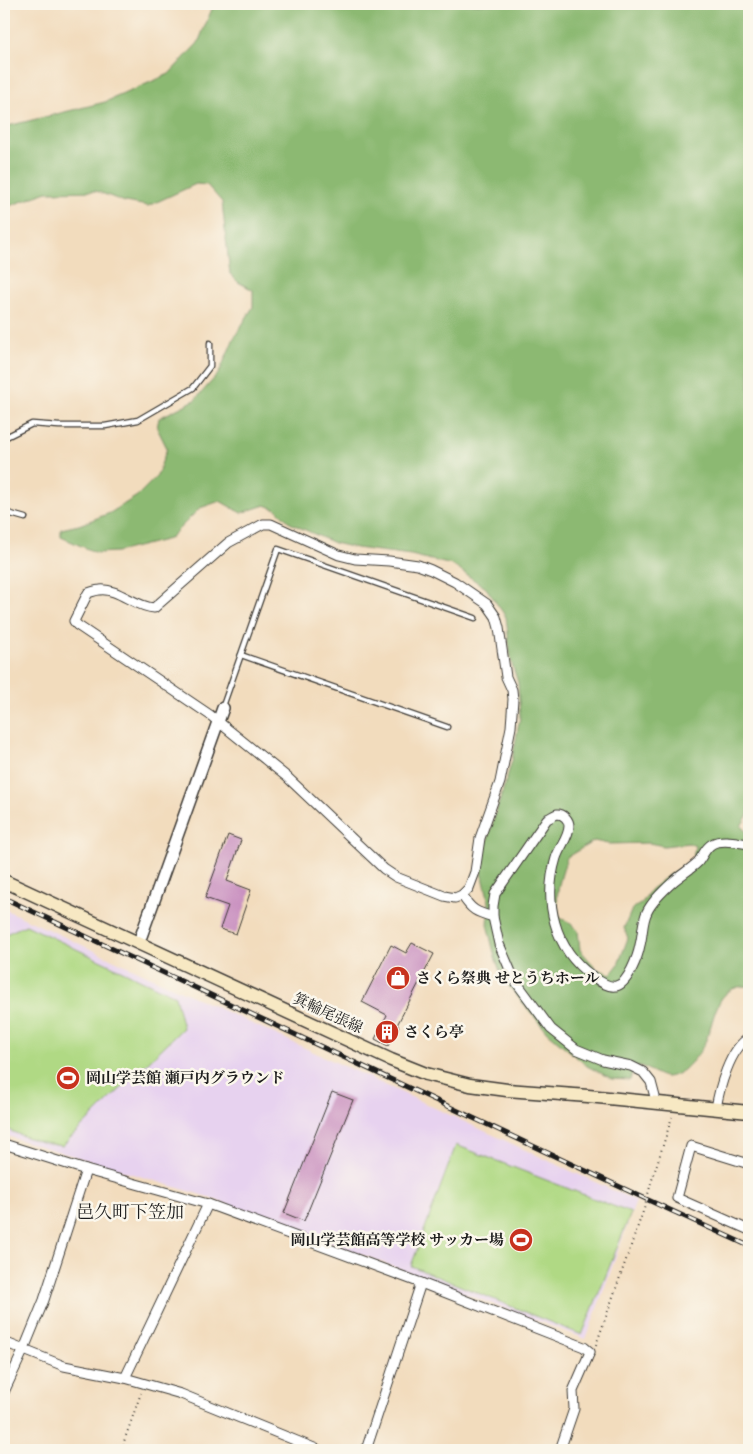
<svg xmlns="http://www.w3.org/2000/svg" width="753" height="1454" font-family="'Libre Caslon Text','Noto Serif JP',serif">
	<rect width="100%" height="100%" fill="#fbf7ec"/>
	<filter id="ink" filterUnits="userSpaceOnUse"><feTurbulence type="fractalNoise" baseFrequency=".02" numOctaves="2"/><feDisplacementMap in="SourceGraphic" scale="10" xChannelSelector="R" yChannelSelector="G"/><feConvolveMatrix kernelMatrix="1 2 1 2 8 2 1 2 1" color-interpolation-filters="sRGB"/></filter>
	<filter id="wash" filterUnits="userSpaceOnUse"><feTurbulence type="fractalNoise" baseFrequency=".0096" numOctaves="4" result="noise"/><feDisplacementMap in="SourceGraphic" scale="20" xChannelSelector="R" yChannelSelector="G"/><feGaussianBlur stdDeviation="1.12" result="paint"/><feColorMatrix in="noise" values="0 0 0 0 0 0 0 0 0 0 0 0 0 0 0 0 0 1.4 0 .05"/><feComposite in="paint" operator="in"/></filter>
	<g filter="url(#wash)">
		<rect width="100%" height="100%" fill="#f2dcbd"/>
		<polygon fill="#e7d2ef" points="4,909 636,1201 586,1339 208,1197 4,1135"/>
		<g fill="#b0d984" stroke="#667a50">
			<path d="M 26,925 L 175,996 L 183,1028 L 62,1146 C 40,1143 24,1137 4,1128 L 4,936 L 10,932 Z"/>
			<polygon points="456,1145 631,1213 582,1335 411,1266"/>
		</g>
		<path fill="#8cb972" stroke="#546a47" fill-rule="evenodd" d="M 214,4 L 749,4 L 749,813 L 741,826 L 749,835 L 749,986 C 713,985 716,1021 704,1044 C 700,1053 693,1061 686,1068 C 681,1073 672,1077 665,1077 C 659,1076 646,1068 641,1066 L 634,1068 L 630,1080 L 612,1079 L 587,1066 L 547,1032 L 503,979 L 495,957 L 488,928 L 489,902 L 480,864 L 512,761 L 520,717 L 518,683 L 511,661 L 506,617 L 486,588 L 452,565 L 411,555 L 356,548 L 334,543 L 290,523 L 276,509 L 265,505 L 241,513 L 220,501 L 200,508 L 169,539 L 117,552 L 97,553 L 61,537 L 61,529 L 79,525 L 110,513 L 137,496 L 157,476 L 167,448 L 157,428 L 159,418 L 195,400 L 219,373 L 234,338 L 253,307 L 253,290 L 238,282 L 230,274 L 222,202 L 207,185 L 196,184 L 148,206 L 125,202 L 96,191 L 47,192 L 4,208 L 4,127 L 105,102 L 169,74 L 198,43 ZM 594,841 L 608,844 L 649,843 L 664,846 L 689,843 L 695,846 L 693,860 L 669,875 L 650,890 L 642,903 L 632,909 L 624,928 L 628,938 L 618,965 L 611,974 L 597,969 L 580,950 L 578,931 L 569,922 L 560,918 C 553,895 561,878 567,857 Z"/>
		<g id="blocks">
			<g fill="#c990c0">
				<polygon points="228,835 241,840 227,881 251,890 236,934 220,929 228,906 205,898"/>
				<polygon points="412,943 434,954 397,1025 399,1026 388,1046 375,1039 387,1015 362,1002 391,945 406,953"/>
				<polygon points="332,1092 353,1100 304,1221 284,1213"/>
			</g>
		</g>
	</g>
	<g filter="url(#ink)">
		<use href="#blocks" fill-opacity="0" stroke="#3c3934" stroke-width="1"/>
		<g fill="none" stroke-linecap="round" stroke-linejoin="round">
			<g stroke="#3c3934" stroke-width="7">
				<g id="service">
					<polyline points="4,438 32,424 59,426 105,426 138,420 193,388 210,366 210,343"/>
					<polyline points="4,512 25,518"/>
					<polyline points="241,655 447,727"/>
					<polyline points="223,706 278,549 475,618"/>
				</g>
			</g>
			<g stroke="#3c3934" stroke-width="11">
				<g id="minor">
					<path d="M 263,524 L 271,524 L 339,555 L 355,559 L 389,561 L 418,565 L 431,570 L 455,582 L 487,604 L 496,617 L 499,628 L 506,677 L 512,690 L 513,699 L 511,727 L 500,782 L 480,838 L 475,872 L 469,888 L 462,895 L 455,898 L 444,896 L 396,877 L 384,869 L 287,777 L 210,715 L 77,625 L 74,621 L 88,593 C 92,592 96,590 100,590 C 118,588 135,607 154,608 L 228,543 Z"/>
					<path d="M 462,895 C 471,910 476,912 493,917"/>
					<path d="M 654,1103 L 655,1097 L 651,1082 L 643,1072 L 631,1066 L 603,1060 L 576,1049 L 551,1029 L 514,979 L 499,944 L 493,917 L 493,906 L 495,894 L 547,819 C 550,818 554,815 557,814 C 564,814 569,820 569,826 C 569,838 559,847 556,858 C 543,901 554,949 592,976 C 598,980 608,988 616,986 C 628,984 638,956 640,945 C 643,934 642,922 647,912 C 652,901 665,889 674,881 C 682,874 691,869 698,862 C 703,856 705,848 712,844 C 722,838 739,843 749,844"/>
					<path d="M 716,1109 C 719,1089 730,1048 749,1038"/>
					<polyline points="4,1144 86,1170 208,1204 421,1283 584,1347 590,1352 573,1391 574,1409 560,1450"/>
					<polyline points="749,1164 691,1146 677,1198 749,1230"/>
					<polyline points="4,1342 64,1366 125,1378 181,1394 319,1450"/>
					<polyline points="125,1378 208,1204"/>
					<polyline points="4,1392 24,1349 44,1300 86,1170"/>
					<polyline points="366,1450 421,1283"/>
				</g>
			</g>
			<g stroke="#3c3934" stroke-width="14">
				<polyline id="tertiary" points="139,942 223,708"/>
			</g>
			<g stroke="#3c3934" stroke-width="15">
				<polyline id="secondary" points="4,881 391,1060 426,1074 470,1085 507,1090 588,1096 749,1112"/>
			</g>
			<g stroke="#3c3934" stroke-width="2" stroke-dasharray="1 4" stroke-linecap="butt">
				<polyline points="4,25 6,20 7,4"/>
				<polyline points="596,1345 645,1206 651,1183 672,1117"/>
				<polyline points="121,1450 141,1393"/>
			</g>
			<use href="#service" stroke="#fff" stroke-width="4.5"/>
			<use href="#minor" stroke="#fff" stroke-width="9"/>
			<use href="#tertiary" stroke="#fff" stroke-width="11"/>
			<use href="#secondary" stroke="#f7e8c3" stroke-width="12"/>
			<g stroke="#1c1c1c" stroke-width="5">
				<polyline id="rail" points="4,898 646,1199 749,1246"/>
			</g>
			<use href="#rail" stroke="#fbf7ec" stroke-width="3" stroke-dasharray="9" stroke-linecap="butt"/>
		</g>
	</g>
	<defs>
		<g id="shop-disc" transform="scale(1.25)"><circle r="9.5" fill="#c8321e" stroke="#fbf7ec"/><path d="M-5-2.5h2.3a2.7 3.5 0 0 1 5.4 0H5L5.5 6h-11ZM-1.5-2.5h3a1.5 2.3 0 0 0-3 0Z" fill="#fff"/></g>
		<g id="building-disc" transform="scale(1.25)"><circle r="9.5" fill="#c8321e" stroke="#fbf7ec"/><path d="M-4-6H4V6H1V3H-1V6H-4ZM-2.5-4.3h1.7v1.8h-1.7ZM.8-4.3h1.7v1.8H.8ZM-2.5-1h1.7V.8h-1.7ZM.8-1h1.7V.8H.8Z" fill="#fff"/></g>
		<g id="stadium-disc" transform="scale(1.25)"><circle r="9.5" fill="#c8321e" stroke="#fbf7ec"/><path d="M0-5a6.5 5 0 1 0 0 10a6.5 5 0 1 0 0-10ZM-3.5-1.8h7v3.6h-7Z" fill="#fff"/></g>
	</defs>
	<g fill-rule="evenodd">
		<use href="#shop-disc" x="398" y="978"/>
		<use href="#building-disc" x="387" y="1032"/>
		<use href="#stadium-disc" x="68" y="1078"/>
		<use href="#stadium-disc" x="521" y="1240"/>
	</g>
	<g text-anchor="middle" stroke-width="5" stroke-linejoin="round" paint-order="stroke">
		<g font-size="15" font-weight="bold" fill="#1c1c1c" stroke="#fbf7ec" text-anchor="start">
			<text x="416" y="983">さくら祭典 せとうちホール</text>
			<text x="404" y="1037">さくら亭</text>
			<text x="86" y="1083">岡山学芸館 瀬戸内グラウンド</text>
			<text x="504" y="1245" text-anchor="end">岡山学芸館高等学校 サッカー場</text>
		</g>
		<g font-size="15" fill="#1c1c1c" stroke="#fbf7ec">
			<text transform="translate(328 1013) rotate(25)" y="5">箕輪尾張線</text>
		</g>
		<g font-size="18" fill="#1c1c1c" stroke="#fbf7ec">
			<text x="130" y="1218">邑久町下笠加</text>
		</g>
	</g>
	<rect width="753" height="1454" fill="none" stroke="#fbf7ec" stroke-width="20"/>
</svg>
